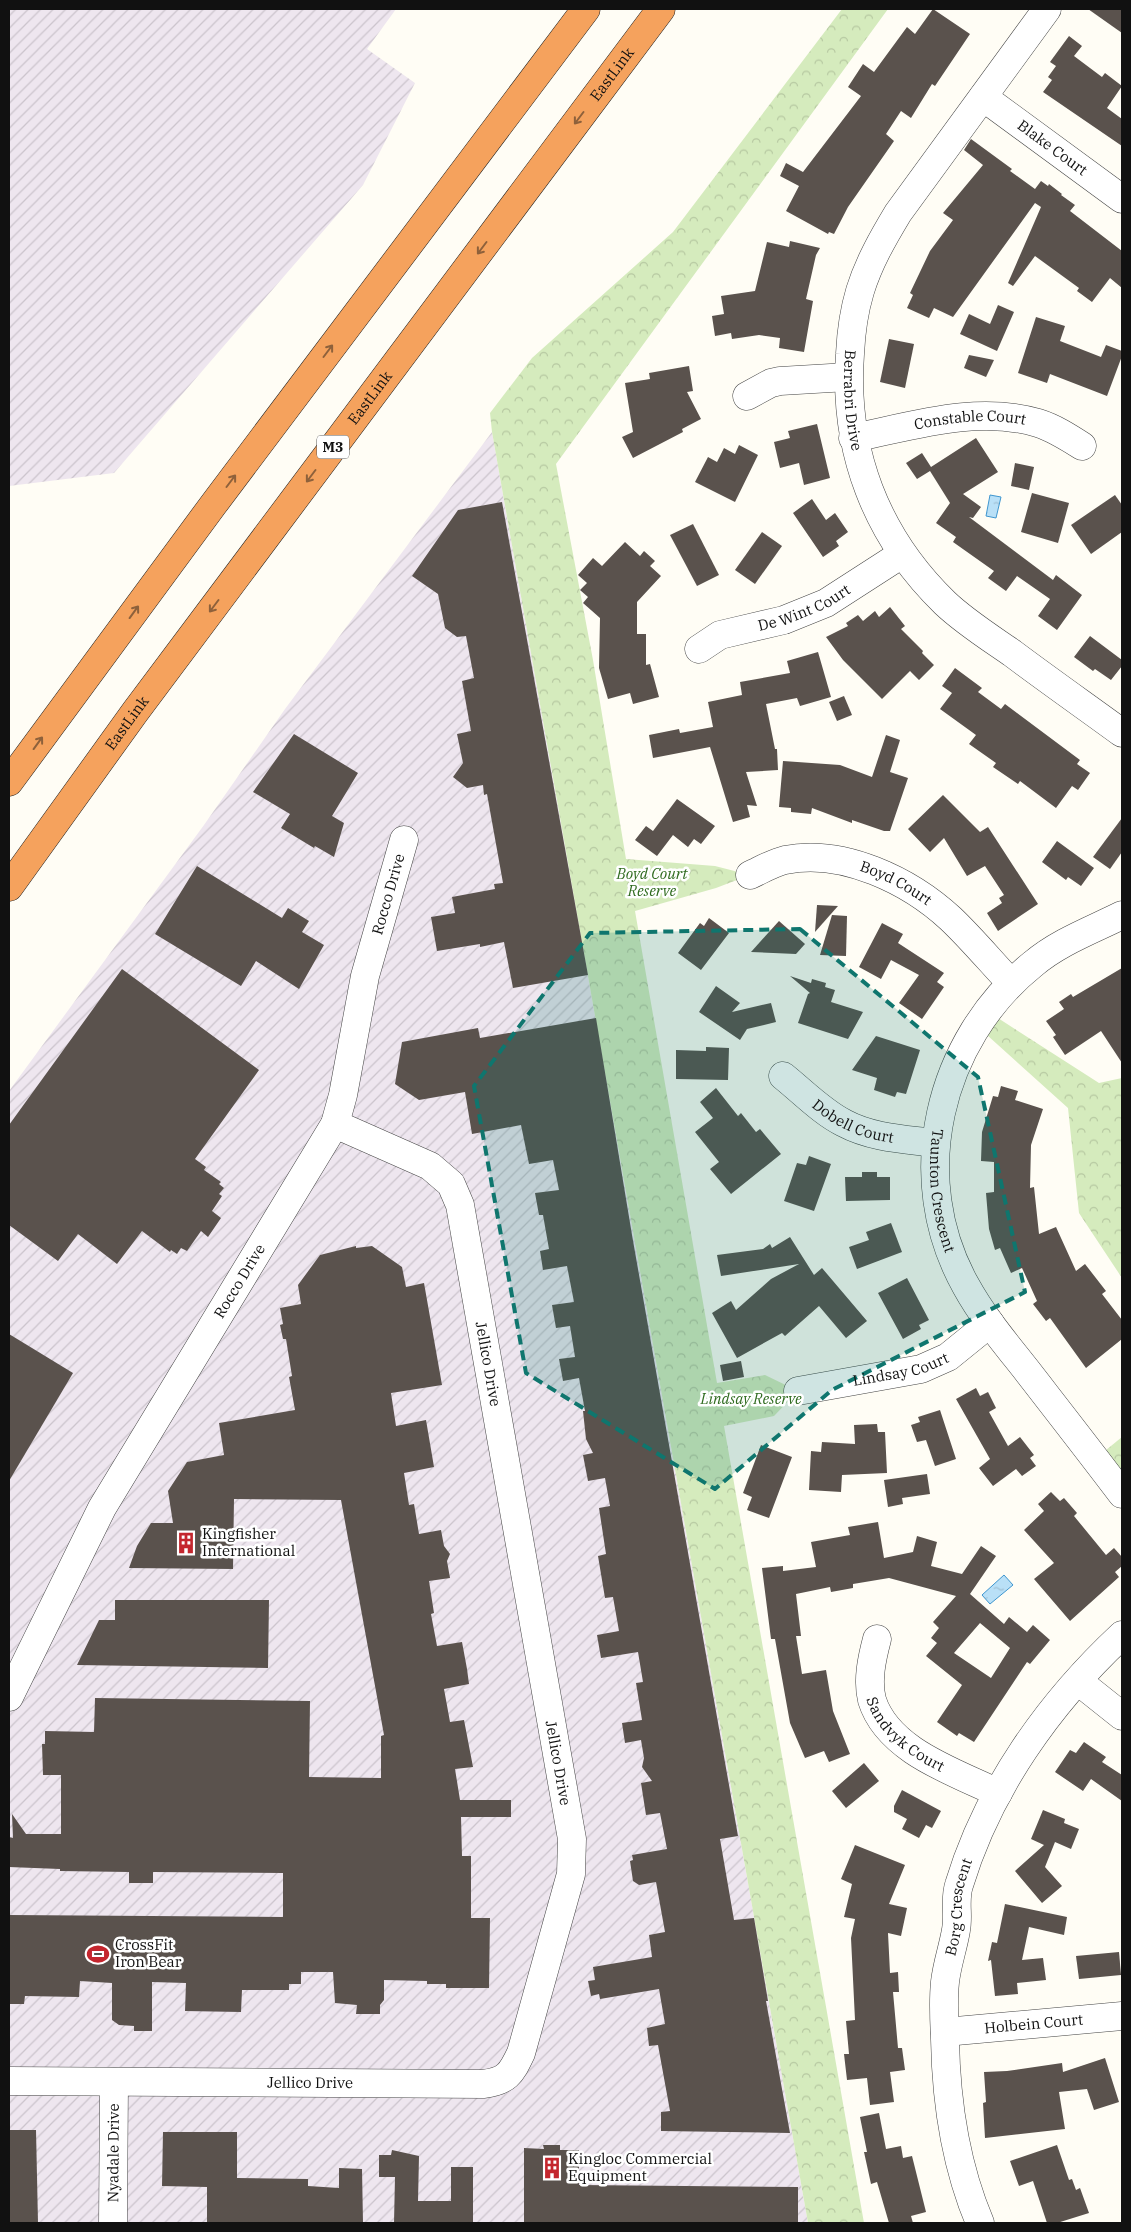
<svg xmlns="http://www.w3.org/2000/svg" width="1131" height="2232" font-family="'IBM Plex Serif',serif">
	<defs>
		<pattern id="industrial-furrows" width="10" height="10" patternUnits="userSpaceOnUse" patternTransform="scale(1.25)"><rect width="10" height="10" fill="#eee6ef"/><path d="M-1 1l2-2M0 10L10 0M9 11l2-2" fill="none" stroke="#cbc4cc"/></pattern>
		<pattern id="park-crowns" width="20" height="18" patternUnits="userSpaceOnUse" patternTransform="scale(1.25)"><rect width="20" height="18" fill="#d5ebbd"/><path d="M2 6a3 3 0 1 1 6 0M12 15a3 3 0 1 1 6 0" fill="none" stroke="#b6c8a1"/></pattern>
		<pattern id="water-ripples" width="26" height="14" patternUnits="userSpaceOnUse" patternTransform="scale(1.25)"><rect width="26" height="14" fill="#b9e0f7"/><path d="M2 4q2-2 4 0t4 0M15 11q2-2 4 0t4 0" fill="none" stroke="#9ebfd3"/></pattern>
	</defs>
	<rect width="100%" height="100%" fill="#fffdf5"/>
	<g fill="url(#industrial-furrows)">
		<polygon points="9,9 396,9 367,49 415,83 363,185 114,473 9,486"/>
		<polygon points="492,432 808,2223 9,2223 9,1091 204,825 285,709"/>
	</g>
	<g fill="url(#park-crowns)">
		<polygon points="842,9 888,9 556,464 593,660 626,859 715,866 750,875 716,888 635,911 717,1383 765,1375 798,1391 774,1416 724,1426 864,2223 808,2223 492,432 490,413 532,358 673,232"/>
		<polygon points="987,1011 1099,1083 1122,1078 1122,1278 1079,1213 1068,1108 977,1026"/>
		<polygon points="1122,1437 1122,1494 1095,1459"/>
	</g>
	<g fill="url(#water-ripples)" stroke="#3f96cf">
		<polygon points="990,495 1001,497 996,518 986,516"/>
		<polygon points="1004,1575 1013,1585 990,1604 982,1595"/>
	</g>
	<g fill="#5a524d" fill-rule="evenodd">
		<polygon points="933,9 970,34 935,86 932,84 911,118 901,111 886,134 894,141 848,207 834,234 829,232 828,234 786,211 799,186 780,176 786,163 803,172 861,96 848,87 863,64 874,72 907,27 915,34"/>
		<polygon points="1088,9 1122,9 1122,33"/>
		<polygon points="1069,36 1082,46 1074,56 1102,77 1105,73 1122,86 1107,108 1122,119 1122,146 1043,92 1052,80 1048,77 1056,66 1050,62"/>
		<polygon points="971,139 1012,169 1010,171 1035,189 1041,181 1048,186 1049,184 1062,194 1061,195 1075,205 1070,211 1122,251 1122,288 1110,278 1092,302 1077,291 1079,288 1035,256 1013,286 1008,283 1041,207 1035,203 953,317 934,308 929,318 907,308 913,295 910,293 930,251 953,220 943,213 983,165 964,150"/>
		<polygon points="790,241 820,248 816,255 806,299 813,301 804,352 779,348 780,338 759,335 732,339 731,333 715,336 712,316 724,314 721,296 755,291 767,242 789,247"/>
		<polygon points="998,305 1014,312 997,351 960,334 969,314 990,324"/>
		<polygon points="1036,317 1065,326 1060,341 1101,357 1106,345 1122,351 1122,356 1107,396 1050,374 1047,383 1018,373"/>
		<polygon points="889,339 914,344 905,388 880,382"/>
		<polygon points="969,355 994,360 986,377 964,368"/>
		<polygon points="689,366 693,391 687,392 701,419 682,429 683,432 633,458 622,437 633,432 625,383 650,379 649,373"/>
		<polygon points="817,424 830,478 804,485 799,463 780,468 774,442 790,438 788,431"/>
		<polygon points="976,438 998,472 963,494 981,507 973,518 969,517 1053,580 1056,575 1082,595 1057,630 1038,616 1050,599 1017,576 1006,591 988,578 994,571 953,542 956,537 936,523 950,503 930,471 917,479 906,463 922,453 931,467"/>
		<polygon points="739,445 758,455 735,502 695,482 708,457 717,462 724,448 735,454"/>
		<polygon points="1015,463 1034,467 1029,490 1011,486"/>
		<polygon points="1032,493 1069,503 1058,543 1021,532"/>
		<polygon points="1115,495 1122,505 1122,532 1091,554 1071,525"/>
		<polygon points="812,499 826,520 835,513 848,532 836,541 839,546 823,557 793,513"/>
		<polygon points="502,502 588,975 513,988 504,942 480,947 480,944 437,951 431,917 455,913 452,897 495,889 494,884 503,883 487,794 484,795 483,785 467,788 453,777 463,763 457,734 471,731 462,681 474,678 466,636 457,637 445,628 438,594 412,576 458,510"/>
		<polygon points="693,524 719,575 697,586 670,535"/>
		<polygon points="762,532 782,546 755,584 735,570"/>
		<polygon points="625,542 640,556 644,551 655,561 650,566 661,576 637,602 637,634 646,634 646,665 650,664 659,697 633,704 630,693 608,699 599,668 600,618 583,603 588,597 580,590 587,583 578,575 593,558 602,566"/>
		<polygon points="890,607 905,626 901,629 923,651 922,653 934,665 919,680 910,671 882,699 843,660 826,637 848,626 846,623 858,615 863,621 875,611 879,617"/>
		<polygon points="1090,636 1122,660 1122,666 1111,680 1095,669 1093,671 1074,657"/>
		<polygon points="818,652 831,697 800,706 797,698 766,704 775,749 777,749 778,770 746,772 757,806 747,805 750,817 733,822 710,747 653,758 649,735 679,729 680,733 713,727 708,702 742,695 740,682 790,673 787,661"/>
		<polygon points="955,668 982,688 978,692 1001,709 1005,704 1080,760 1077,764 1090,773 1078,790 1072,786 1056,808 1020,781 1018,784 993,767 996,763 969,744 976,735 940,709 952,693 942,686"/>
		<polygon points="844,696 852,715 837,721 829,702"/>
		<polygon points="294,734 358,773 332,816 344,823 334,857 315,846 314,848 281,828 290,814 253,792"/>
		<polygon points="886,735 900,740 890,772 908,778 890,831 884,831 852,820 852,823 812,808 811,814 791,812 791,808 779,807 783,761 840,765 872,777"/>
		<polygon points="943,795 980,832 988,827 1038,904 998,931 987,913 1002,903 999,898 1004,895 985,866 967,876 944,838 930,852 908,829"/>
		<polygon points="677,799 715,826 701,844 694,839 688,847 673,835 657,856 635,840 646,826 653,831"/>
		<polygon points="1122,818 1122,852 1110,869 1093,857"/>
		<polygon points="1057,841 1094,868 1081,886 1068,877 1066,880 1042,862"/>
		<polygon points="197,866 282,918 288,908 309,921 302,932 324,945 299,989 256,961 241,986 155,934"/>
		<polygon points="817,905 838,906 815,932"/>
		<polygon points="832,915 847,916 846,956 820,955"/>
		<polygon points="709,918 729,933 701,970 678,953 700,923 704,926"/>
		<polygon points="779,921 805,944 796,954 751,952"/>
		<polygon points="882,923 903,934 898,943 944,973 937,982 944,987 922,1019 899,1003 919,975 891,960 881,979 859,967"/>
		<polygon points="1122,968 1122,1063 1101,1031 1065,1055 1053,1037 1056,1035 1046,1021 1064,1009 1059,1002 1071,994 1073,997"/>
		<polygon points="122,969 259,1070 195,1159 206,1167 204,1170 221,1182 219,1184 224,1188 219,1194 222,1196 212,1211 221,1218 208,1237 201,1231 187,1251 181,1248 177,1254 171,1250 170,1252 142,1231 117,1264 78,1234 58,1261 9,1225 9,1125"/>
		<polygon points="790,976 811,983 812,979 826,983 825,987 835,990 831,1002 863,1012 848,1039 798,1023 808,994 810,993"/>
		<polygon points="716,986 740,1003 732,1012 771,1003 776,1022 747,1029 740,1040 699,1012"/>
		<polygon points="596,1018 632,1235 738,1836 720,1839 734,1920 754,1918 768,2001 766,2001 790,2133 661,2131 661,2112 670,2111 658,2045 649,2046 647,2028 665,2024 659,1989 600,1999 599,1994 591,1996 588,1981 595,1980 593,1967 652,1957 649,1935 665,1932 656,1882 639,1885 633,1881 630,1861 633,1860 632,1855 667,1849 660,1813 646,1815 641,1783 652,1781 642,1767 644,1758 641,1740 625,1743 622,1723 642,1720 636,1683 643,1682 638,1652 601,1658 597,1635 619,1631 613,1597 605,1598 598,1556 606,1554 599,1508 610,1506 605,1478 588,1481 583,1455 593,1453 586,1439 583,1411 585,1411 579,1378 563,1381 559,1359 575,1357 570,1326 556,1328 552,1305 574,1302 567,1266 543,1270 540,1251 549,1249 543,1215 539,1215 535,1193 559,1190 553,1160 529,1164 521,1125 472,1134 465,1092 419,1100 395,1084 402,1042 478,1028 480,1038"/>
		<polygon points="876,1036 920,1050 906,1094 897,1092 895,1097 874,1090 877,1078 852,1070"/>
		<polygon points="706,1047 729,1048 728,1080 676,1079 676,1050 706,1051"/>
		<polygon points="1001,1086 1018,1091 1015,1100 1043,1109 1031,1145 1030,1188 1034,1187 1039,1234 1056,1227 1076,1271 1085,1264 1106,1291 1102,1294 1122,1320 1122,1339 1086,1368 1050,1318 1046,1321 1033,1304 1037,1301 1022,1268 1011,1273 1000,1248 995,1250 989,1229 986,1193 994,1192 994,1162 981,1161 982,1132 993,1096 998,1097"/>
		<polygon points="716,1088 738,1116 741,1113 756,1132 760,1129 781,1154 731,1194 710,1169 719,1162 695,1132 713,1118 700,1102"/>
		<polygon points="809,1156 831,1164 814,1211 784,1201 797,1163 806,1165"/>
		<polygon points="862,1172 877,1172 877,1177 890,1177 890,1200 846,1201 845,1177 862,1177"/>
		<polygon points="891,1223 902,1252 857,1269 849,1247 869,1240 866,1232"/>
		<polygon points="790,1237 814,1275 822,1268 867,1321 846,1338 819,1306 785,1336 782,1333 737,1358 712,1313 731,1301 736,1310 771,1279 799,1264 721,1276 717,1255 763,1249 770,1244 772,1248"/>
		<polygon points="356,1246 356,1248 372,1246 402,1267 406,1287 424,1283 442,1385 391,1393 396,1426 426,1420 434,1467 404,1473 409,1505 414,1504 419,1534 441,1530 444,1546 450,1554 447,1561 450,1578 429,1581 434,1613 431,1614 437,1646 462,1642 467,1669 469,1684 444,1689 450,1722 464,1720 473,1767 455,1769 460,1800 511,1800 511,1817 461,1817 462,1856 471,1856 471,1918 490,1918 489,1988 446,1988 446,1984 427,1984 427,1981 384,1980 384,2000 380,2005 380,2014 356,2014 357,2005 335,2003 333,1972 301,1972 301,1984 289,1984 289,1990 242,1990 241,2012 185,2011 186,1983 152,1982 152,2031 134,2031 134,2026 119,2025 112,2020 112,1983 80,1981 79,1997 25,1996 24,2004 9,2004 9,1915 283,1917 283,1873 153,1872 153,1883 129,1883 129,1872 60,1871 60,1869 9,1867 9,1837 13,1838 12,1814 26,1834 61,1834 61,1775 43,1775 42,1744 45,1744 45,1731 94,1732 95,1698 310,1701 309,1777 381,1778 381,1736 384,1735 341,1500 234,1499 233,1569 129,1568 137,1546 151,1523 173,1523 168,1491 187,1462 224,1455 219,1423 295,1410 289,1377 292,1376 286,1339 283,1339 280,1325 283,1324 280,1308 301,1304 298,1285 320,1255"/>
		<polygon points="907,1278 929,1320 919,1325 921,1329 903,1339 878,1293"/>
		<polygon points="9,1334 73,1373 9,1481"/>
		<polygon points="741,1361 744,1377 723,1381 720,1365"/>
		<polygon points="976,1388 980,1396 988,1392 996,1408 989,1412 1008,1446 1020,1437 1034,1455 1030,1458 1036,1466 1022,1476 1016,1469 993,1486 979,1468 990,1459 956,1399"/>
		<polygon points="940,1410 956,1459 935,1466 926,1440 917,1442 911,1425 920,1422 918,1417"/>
		<polygon points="877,1424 878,1432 885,1432 887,1473 842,1475 841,1492 809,1490 811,1451 821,1452 822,1442 855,1444 854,1425"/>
		<polygon points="761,1445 792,1457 769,1518 747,1510 752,1497 743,1493"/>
		<polygon points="927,1474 930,1494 902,1498 903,1504 888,1507 884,1480"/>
		<polygon points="1051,1492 1060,1501 1064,1498 1077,1513 1074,1516 1106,1555 1114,1548 1122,1557 1122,1566 1115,1572 1119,1577 1070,1621 1034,1579 1054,1563 1024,1530 1044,1511 1038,1504"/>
		<path d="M 878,1522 L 884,1558 L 913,1552 L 917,1536 L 937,1542 L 931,1566 L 962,1574 L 981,1546 L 996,1556 L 970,1594 L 1004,1624 L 1009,1617 L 1027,1632 L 1033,1625 L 1050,1640 L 1030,1664 L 1027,1662 L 974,1742 L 959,1733 L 957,1736 L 937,1722 L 962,1685 L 926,1656 L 937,1643 L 931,1638 L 939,1628 L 933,1622 L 956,1596 L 889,1578 L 853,1584 L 853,1588 L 831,1592 L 830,1587 L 796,1594 L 801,1636 L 796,1636 L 802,1674 L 826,1670 L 833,1711 L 850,1754 L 829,1762 L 824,1751 L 805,1758 L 790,1723 L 775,1639 L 771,1639 L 762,1568 L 783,1566 L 783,1571 L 816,1567 L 811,1542 L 850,1535 L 848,1527 ZM 980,1623 L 1010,1648 L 991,1678 L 954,1653 Z"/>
		<polygon points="115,1600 269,1600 268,1668 77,1665 99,1620 115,1620"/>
		<polygon points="1084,1742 1106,1757 1102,1762 1122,1775 1122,1801 1091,1779 1083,1791 1055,1772 1070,1750 1076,1753"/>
		<polygon points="864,1763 879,1781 846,1808 832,1791"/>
		<polygon points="902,1790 941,1811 932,1828 926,1825 919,1838 902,1829 907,1819 894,1812 894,1806"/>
		<polygon points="1043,1810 1065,1819 1064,1823 1079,1829 1071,1849 1055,1842 1045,1867 1062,1886 1042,1903 1015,1871 1044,1845 1031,1839"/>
		<polygon points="855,1845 905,1865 889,1904 907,1908 901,1936 888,1933 890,1973 898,1972 899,1992 893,1992 898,2048 902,2048 905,2070 890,2072 894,2102 870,2105 867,2078 847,2080 844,2054 849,2054 846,2021 855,2020 851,1938 855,1919 844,1917 852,1884 841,1879"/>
		<polygon points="1005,1904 1067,1917 1064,1935 1029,1927 1022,1960 1043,1958 1046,1980 1017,1983 1018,1994 995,1996 991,1960 988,1961 992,1942 997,1943"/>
		<polygon points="1119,1952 1121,1975 1079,1979 1076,1956"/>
		<polygon points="1105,2058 1119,2102 1094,2110 1087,2089 1059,2092 1065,2129 985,2138 983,2103 986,2102 984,2072 1007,2071 1062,2063 1063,2072"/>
		<polygon points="879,2113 886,2149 901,2146 903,2158 912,2156 926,2212 911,2216 913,2223 889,2223 877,2182 871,2184 864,2152 867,2152 860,2117"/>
		<polygon points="9,2130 36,2130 38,2223 9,2223"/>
		<polygon points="163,2132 237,2132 237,2178 308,2179 308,2186 339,2188 339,2168 362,2169 363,2223 207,2223 207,2187 162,2186"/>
		<polygon points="543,2145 560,2145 560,2150 579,2150 579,2185 798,2187 798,2223 524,2223 524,2148 544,2149"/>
		<polygon points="1057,2145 1069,2180 1072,2179 1076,2190 1080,2188 1089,2213 1057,2223 1047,2223 1033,2181 1019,2186 1010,2161"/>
		<polygon points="392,2150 419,2156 418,2201 451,2201 451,2167 473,2167 473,2223 394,2223 395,2177 379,2177 379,2155 391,2155"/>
	</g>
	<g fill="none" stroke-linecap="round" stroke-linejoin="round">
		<g stroke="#444" stroke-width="29">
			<g id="minor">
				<path id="s1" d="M 1047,9 L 898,213 C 883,238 869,262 860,291 C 854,311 851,333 850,354 C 843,450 876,536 945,603 C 965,622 989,637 1012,653 C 1048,680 1085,706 1122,733"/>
				<path id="s2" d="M 983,97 L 1122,199"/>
				<polyline points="747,396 771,383 780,381 848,377"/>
				<path id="s3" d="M 853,438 C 913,426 977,405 1038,423 C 1054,428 1068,437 1082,446"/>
				<path id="s4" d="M 699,649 L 720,635 L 784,620 L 826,603 L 902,554"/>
				<path id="s5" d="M 750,875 C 761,870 773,863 785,860 C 843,848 910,881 951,919 C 972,939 991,962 1011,983"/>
				<path id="s6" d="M 1122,915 C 1092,930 1059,942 1033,964 C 938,1040 905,1178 966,1286 C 983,1317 1006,1344 1028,1372 C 1059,1412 1091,1453 1122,1494"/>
				<path id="s7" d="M 783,1076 C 803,1092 822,1112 844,1123 C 872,1138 904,1139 935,1143"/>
				<path id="s8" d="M 798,1391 L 921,1369 L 948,1357 L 990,1323"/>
				<path id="s9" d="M 877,1639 C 872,1658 867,1680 872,1700 C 888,1751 955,1772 998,1793"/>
				<polyline points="1078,1681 1122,1716"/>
				<path id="s10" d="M 9,1697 L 102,1508 L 335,1124 L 343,1095 L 365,976 L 404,840"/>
				<path id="s11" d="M 945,2032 L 1122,2016"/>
				<path id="s12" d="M 9,2081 L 483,2084 C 507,2081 511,2074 521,2053 L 571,1874 L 572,1839 L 460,1205 L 451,1184 L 430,1166 L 335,1124"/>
				<path id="s13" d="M 113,2223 L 114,2082"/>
				<path id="s14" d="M 980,2223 C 955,2164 946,2102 945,2039 C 944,2020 943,2001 945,1982 C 947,1964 953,1948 956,1930 C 959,1915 954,1900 959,1885 C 988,1789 1049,1703 1122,1635"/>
			</g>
		</g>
		<g stroke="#222" stroke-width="29">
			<g id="highway">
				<polyline points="9,782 213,505 586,9"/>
				<path id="s15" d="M 9,887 L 135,712 L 661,9"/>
			</g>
		</g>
		<use href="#minor" stroke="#fff" stroke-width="28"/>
		<use href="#highway" stroke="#f5a25d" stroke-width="28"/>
	</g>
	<defs><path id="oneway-shaft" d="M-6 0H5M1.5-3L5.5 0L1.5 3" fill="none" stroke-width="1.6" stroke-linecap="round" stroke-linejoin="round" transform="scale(1.25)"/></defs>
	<g stroke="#8e613b">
		<use href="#oneway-shaft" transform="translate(579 118) rotate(127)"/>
		<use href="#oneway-shaft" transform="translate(482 248) rotate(127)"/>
		<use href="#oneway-shaft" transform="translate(328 351) rotate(-53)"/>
		<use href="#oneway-shaft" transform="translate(311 476) rotate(127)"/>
		<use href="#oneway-shaft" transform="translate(231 481) rotate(-53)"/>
		<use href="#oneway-shaft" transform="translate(214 606) rotate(127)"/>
		<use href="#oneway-shaft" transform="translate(134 612) rotate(-54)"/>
		<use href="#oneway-shaft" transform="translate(38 743) rotate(-54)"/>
	</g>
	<path fill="#0f766e" fill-opacity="0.2" stroke="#0f766e" stroke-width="4" stroke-dasharray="10 6" stroke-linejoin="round" d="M 800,929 L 978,1077 L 1025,1292 L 832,1390 L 715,1489 L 526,1373 L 474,1086 L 590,933 Z"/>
	<defs>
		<g id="building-bare" transform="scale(1.725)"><path d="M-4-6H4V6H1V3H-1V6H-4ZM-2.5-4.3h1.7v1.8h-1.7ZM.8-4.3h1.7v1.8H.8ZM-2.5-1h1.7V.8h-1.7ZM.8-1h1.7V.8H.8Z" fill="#c4262e" stroke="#fff" stroke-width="2.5" paint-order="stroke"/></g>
		<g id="stadium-bare" transform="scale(1.725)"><path d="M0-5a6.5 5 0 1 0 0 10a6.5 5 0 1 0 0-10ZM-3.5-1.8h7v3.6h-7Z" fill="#c4262e" stroke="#fff" stroke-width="2.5" paint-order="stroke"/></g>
	</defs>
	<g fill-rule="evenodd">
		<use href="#building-bare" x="186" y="1543"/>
		<use href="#stadium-bare" x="98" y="1954"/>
		<use href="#building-bare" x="552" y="2168"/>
	</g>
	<g text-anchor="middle" stroke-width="5" stroke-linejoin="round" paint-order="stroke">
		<rect fill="#fff" stroke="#585858" stroke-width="1" x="317" y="435.5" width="32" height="23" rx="4"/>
		<g font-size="14" font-weight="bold" fill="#111">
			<text x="333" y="452">M3</text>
		</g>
		<g font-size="15" fill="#111" stroke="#fff">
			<text dy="5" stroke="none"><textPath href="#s15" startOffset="1012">EastLink</textPath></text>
			<text dy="5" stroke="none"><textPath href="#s2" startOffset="86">Blake Court</textPath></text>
			<text dy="5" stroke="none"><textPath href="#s15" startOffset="608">EastLink</textPath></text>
			<text dy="5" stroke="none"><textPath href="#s1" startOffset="450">Berrabri Drive</textPath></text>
			<text dy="5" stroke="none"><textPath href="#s3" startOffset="119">Constable Court</textPath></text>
			<text dy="5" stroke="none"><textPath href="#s4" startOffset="114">De Wint Court</textPath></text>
			<text dy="5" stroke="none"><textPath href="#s15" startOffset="202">EastLink</textPath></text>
			<text dy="5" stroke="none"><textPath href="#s5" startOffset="154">Boyd Court</textPath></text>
			<text dy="5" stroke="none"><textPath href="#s10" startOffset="896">Rocco Drive</textPath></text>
			<text dy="5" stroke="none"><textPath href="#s7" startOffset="85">Dobell Court</textPath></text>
			<text dy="5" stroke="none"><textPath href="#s6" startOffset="359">Taunton Crescent</textPath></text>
			<text dy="5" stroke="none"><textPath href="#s10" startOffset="476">Rocco Drive</textPath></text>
			<text transform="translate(488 1364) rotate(80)" y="5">Jellico Drive</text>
			<text dy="5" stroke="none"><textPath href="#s8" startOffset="105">Lindsay Court</textPath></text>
			<text dy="5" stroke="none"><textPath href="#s9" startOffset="111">Sandvyk Court</textPath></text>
			<text transform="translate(558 1763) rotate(80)" y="5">Jellico Drive</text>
			<text dy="5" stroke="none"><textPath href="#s14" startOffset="322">Borg Crescent</textPath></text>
			<text dy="5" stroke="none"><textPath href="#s11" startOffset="89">Holbein Court</textPath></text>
			<text dy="5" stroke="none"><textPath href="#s12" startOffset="301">Jellico Drive</textPath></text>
			<text dy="5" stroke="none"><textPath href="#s13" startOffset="70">Nyadale Drive</textPath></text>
		</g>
		<g font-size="15" font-style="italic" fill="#2f6b1f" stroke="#fff">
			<text x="652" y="879">Boyd Court<tspan x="652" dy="17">Reserve</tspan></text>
			<text x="751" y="1404">Lindsay Reserve</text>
		</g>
		<g font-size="15" fill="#111" stroke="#fff" text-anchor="start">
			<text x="202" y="1539">Kingfisher<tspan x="202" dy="17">International</tspan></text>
			<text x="115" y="1950">CrossFit<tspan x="115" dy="17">Iron Bear</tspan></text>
			<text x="568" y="2164">Kingloc Commercial<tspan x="568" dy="17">Equipment</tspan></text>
		</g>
	</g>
	<rect width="1131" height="2232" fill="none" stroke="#111111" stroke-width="20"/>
</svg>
